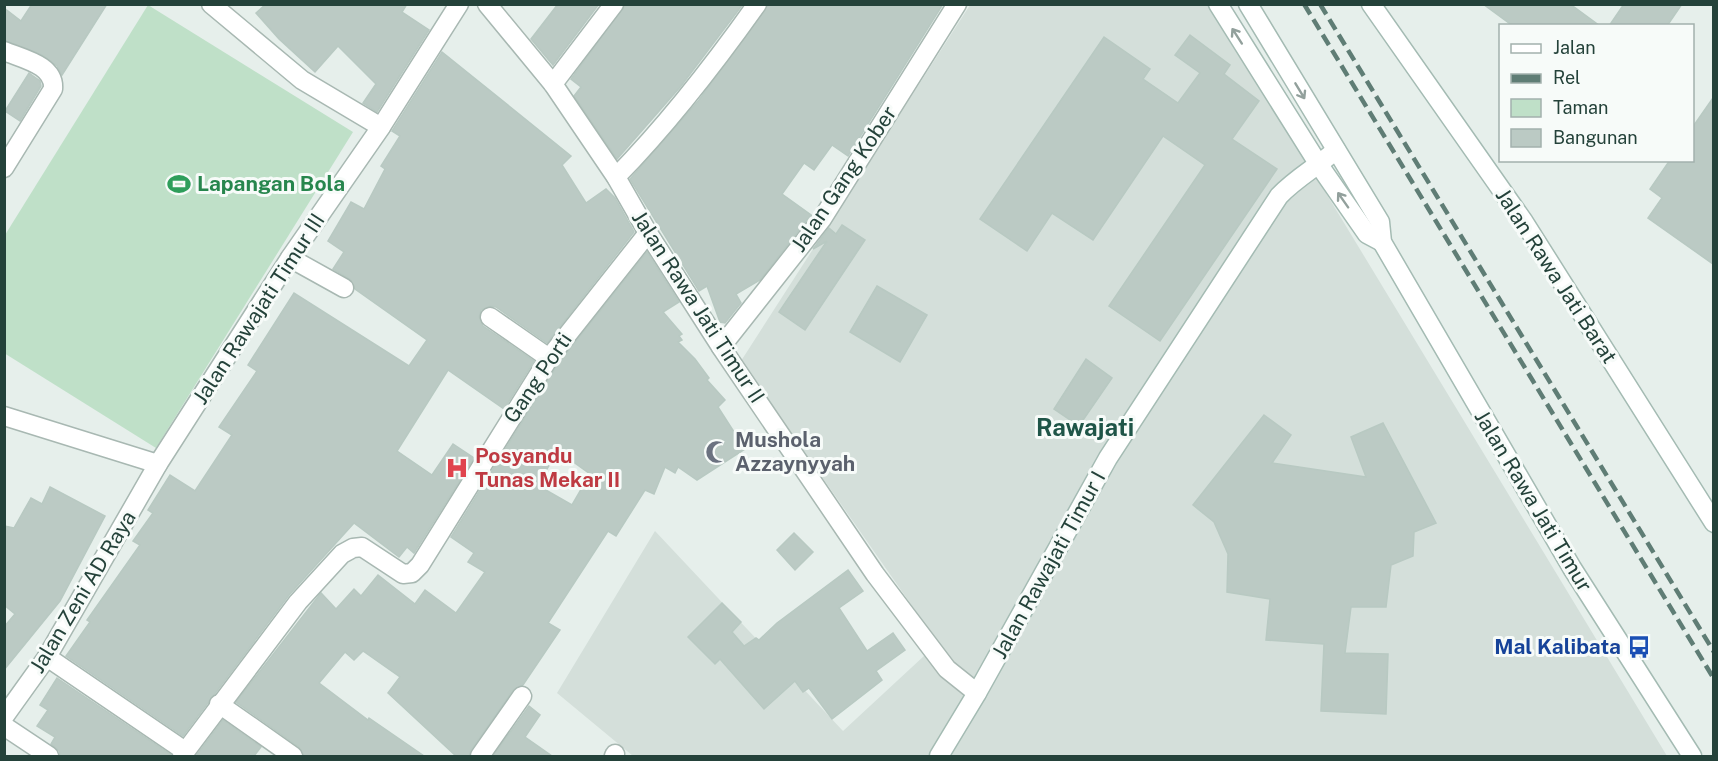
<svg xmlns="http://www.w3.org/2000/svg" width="1718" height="761" font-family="'Public Sans',sans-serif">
	<rect width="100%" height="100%" fill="#e6efeb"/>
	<polygon fill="#d4dfda" points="970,5 1212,5 1667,756 633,756 557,693 655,531 843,731 938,643 741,361"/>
	<polygon fill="#bfe0c8" points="148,5 353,132 156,448 4,353 5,235"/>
	<g fill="#bbcac4" stroke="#b8c9c2" stroke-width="1.5" fill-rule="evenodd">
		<polygon points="32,4 107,4 62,75 57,66 42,55 4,40 4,8 21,21"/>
		<polygon points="266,4 407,4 402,12 429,30 377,112 363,103 376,84 338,46 315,72 279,39 256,13"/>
		<polygon points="558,4 599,4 553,65 531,39"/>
		<polygon points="625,4 743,4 681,86 617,159 574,96 581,87 571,79"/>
		<polygon points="768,4 943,4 848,156 832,145 814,170 804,163 782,194 811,215 760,280 736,294 741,303 725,323 720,322 707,286 699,291 630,179 699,100"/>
		<polygon points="1483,4 1570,4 1600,26 1513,26"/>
		<polygon points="1624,4 1682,4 1667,26 1609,26"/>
		<polygon points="1190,35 1230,65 1224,74 1259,101 1232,139 1277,169 1160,341 1109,306 1205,165 1163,136 1093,240 1052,213 1027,251 980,219 1104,37 1150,69 1143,79 1178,103 1200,73 1175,55"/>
		<polygon points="442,52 571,156 562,165 586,203 606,189 615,198 634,232 547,343 496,307 490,306 481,310 479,317 483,326 534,361 504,409 448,370 397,451 432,475 453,444 474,458 414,553 407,547 399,557 354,523 289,595 183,736 66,656 90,622 87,620 140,545 133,541 153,513 148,510 170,475 195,491 232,435 219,427 257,371 248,365 294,293 409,366 427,340 355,289 350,279 333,269 344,252 328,241 351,202 364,209 385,169 381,166 400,136 392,131"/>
		<polygon points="29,73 40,81 41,86 20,121 5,111"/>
		<polygon points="1713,98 1713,264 1648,218 1662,198 1650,189 1670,160 1692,160 1692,128"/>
		<polygon points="842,225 865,240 805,330 779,312 827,241 813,249 829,228 836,234"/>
		<path d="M 647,252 L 679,302 L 663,312 L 682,334 L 679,336 L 682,340 L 678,342 L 695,359 L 709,378 L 707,380 L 725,400 L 718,407 L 745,449 L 697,480 L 678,467 L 675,473 L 665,467 L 654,494 L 645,490 L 616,536 L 608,531 L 548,623 L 560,630 L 523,685 L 513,690 L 471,750 L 469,756 L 456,756 L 388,693 L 400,677 L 363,651 L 354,660 L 345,652 L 319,683 L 368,720 L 369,718 L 424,756 L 304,756 L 299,747 L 236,702 L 321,593 L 336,609 L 354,589 L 361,596 L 378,575 L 415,604 L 425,590 L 456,613 L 485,572 L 468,562 L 474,553 L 451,537 L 558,364 ZM 558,451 L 590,474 L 572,505 L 537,485 Z"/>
		<polygon points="877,286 927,315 900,362 850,332"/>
		<polygon points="1086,359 1112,378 1079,426 1054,409"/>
		<polygon points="1264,415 1291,435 1272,463 1366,477 1351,437 1383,423 1436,523 1414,532 1413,556 1391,565 1386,607 1351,607 1345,653 1388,654 1386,714 1321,711 1324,644 1266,640 1270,599 1227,592 1228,554 1214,522 1193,505"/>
		<polygon points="50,487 105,516 60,601 4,670 4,627 15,614 4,605 4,526 14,528 31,498 42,504"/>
		<polygon points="794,533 813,552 795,570 777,550"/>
		<polygon points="848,570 863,591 839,608 867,651 893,633 905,650 876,671 882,680 832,719 809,688 803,692 795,681 764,709 720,659 715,664 688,637 722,603 741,622 732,632 744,646 756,638 759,640 777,623"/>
		<polygon points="57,678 171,755 171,756 60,756 59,751 51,744 55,737 37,726 48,710 40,705"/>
		<polygon points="529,706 540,715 525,737 552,756 493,756"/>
		<polygon points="223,720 261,747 254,756 196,756"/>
	</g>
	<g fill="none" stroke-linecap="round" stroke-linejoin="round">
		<g stroke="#a8b8b2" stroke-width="21">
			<g id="street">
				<polyline points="211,4 302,80 381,127"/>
				<polyline points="487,4 553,84 616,177 648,233 721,347 875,574 947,669 977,693"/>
				<path d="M 4,51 C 23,59 55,65 53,89 L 4,168"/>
				<polyline points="553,84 614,4"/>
				<path d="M 616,177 C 669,123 713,66 757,4"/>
				<polyline points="290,258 344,288"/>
				<polyline points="490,317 549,358"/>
				<polyline points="721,347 822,219 957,4"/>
				<polyline points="4,416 158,464"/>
				<polyline points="47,657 185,751"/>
				<polyline points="219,704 293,756"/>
				<polyline points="4,717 47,657 158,464 290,258 381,127 459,4"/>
				<polyline points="4,726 49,756"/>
				<polyline points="182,756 298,602 342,554 353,548 362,547 403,574 412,573 420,565 549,358 648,233"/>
				<polyline points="480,756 522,696"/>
				<polyline points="614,756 615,754"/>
			</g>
		</g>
		<g stroke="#a4bbb3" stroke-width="21">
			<g id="secondary">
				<polyline points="1218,4 1319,165 1367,234 1382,242"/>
				<polyline points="1248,4 1380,222 1382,242 1572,568 1692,756"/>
				<polyline points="1371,4 1524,222 1714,523"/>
				<path d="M 939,756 L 977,693 L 1108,458 L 1279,196 C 1296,178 1317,167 1336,150"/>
			</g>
		</g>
		<use href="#street" stroke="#fff" stroke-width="18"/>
		<use href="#secondary" stroke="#fff" stroke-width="18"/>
		<g stroke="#5f7d75" stroke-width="4.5" stroke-dasharray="12 6" stroke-linecap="butt">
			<polyline points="1304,4 1714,679"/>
			<polyline points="1320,4 1714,652"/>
		</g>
	</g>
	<defs><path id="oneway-shaft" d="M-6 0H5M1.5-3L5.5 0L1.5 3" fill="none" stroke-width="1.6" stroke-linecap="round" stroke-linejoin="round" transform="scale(1.5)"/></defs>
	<g stroke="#92a09c">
		<use href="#oneway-shaft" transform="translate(1237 36) rotate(-123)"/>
		<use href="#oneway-shaft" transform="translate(1300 91) rotate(59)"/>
		<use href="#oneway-shaft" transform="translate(1343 200) rotate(-125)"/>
	</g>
	<defs>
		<g id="stadium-bare" transform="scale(1.8)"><path d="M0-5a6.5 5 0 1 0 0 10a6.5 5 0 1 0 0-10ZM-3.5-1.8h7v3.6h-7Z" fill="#2e9e5b" stroke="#f7fbf9" stroke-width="2.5" paint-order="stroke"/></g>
		<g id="mosque-bare" transform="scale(1.8)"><path d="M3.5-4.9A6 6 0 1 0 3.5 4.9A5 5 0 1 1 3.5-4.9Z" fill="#6b7280" stroke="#f7fbf9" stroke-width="2.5" paint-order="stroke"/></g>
		<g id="hospital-bare" transform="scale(1.8)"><path d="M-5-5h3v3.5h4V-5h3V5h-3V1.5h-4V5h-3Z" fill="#e0444e" stroke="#f7fbf9" stroke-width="2.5" paint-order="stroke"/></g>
		<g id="bus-bare" transform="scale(1.8)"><path d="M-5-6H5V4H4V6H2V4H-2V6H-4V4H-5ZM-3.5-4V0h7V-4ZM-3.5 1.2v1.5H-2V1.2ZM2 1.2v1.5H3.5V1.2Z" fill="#1a4fb4" stroke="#f7fbf9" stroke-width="2.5" paint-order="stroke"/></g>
	</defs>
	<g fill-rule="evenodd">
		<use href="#stadium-bare" x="179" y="184"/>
		<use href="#mosque-bare" x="717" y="452"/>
		<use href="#hospital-bare" x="457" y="468"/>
		<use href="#bus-bare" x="1639" y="647"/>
	</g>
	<g text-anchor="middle" stroke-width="6" stroke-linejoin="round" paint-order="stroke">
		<g font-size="21" fill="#24423a" stroke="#f7fbf9">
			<text transform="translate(844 179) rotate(-56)" y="7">Jalan Gang Kober</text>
			<text transform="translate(1556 276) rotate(57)" y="7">Jalan Rawa Jati Barat</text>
			<text transform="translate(698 307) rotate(57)" y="7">Jalan Rawa Jati Timur II</text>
			<text transform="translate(259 309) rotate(-57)" y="7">Jalan Rawajati Timur III</text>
			<text transform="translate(538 378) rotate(-56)" y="7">Gang Porti</text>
			<text transform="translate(1533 501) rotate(59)" y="7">Jalan Rawa Jati Timur</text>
			<text transform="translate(1049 565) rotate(-61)" y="7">Jalan Rawajati Timur I</text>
			<text transform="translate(83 592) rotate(-59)" y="7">Jalan Zeni AD Raya</text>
		</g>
		<g font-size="21" font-weight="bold" fill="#27864d" stroke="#f7fbf9" text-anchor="start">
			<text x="197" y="191">Lapangan Bola</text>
		</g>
		<g font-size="21" font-weight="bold" fill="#5b616d" stroke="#f7fbf9" text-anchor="start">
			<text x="735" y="447">Mushola<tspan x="735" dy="24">Azzaynyyah</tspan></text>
		</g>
		<g font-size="21" font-weight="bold" fill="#be3a42" stroke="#f7fbf9" text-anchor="start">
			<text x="475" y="463">Posyandu<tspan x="475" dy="24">Tunas Mekar II</tspan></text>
		</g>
		<g font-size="21" font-weight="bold" fill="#164399" stroke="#f7fbf9" text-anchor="end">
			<text x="1621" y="654">Mal Kalibata</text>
		</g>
		<g font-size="24" font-weight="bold" fill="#1f5548" stroke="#f7fbf9">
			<text x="1085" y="436">Rawajati</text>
		</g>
	</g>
	<rect width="1718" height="761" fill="none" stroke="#24423a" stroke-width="12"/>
	<rect x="1499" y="24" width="195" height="138" fill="#f7fbf9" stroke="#a3b1ad" stroke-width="1.5"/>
	<rect x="1511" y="44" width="30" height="9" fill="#ffffff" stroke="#a3b1ad" stroke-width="1.5"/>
	<text x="1553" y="54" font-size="18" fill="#24423a">Jalan</text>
	<rect x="1511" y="74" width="30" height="9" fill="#5f7d75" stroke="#a3b1ad" stroke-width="1.5"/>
	<text x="1553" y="84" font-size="18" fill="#24423a">Rel</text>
	<rect x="1511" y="99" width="30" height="18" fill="#bfe0c8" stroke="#a3b1ad" stroke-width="1.5"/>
	<text x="1553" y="114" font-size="18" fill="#24423a">Taman</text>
	<rect x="1511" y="129" width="30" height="18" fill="#bbcac4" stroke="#a3b1ad" stroke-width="1.5"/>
	<text x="1553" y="144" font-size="18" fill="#24423a">Bangunan</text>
</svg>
